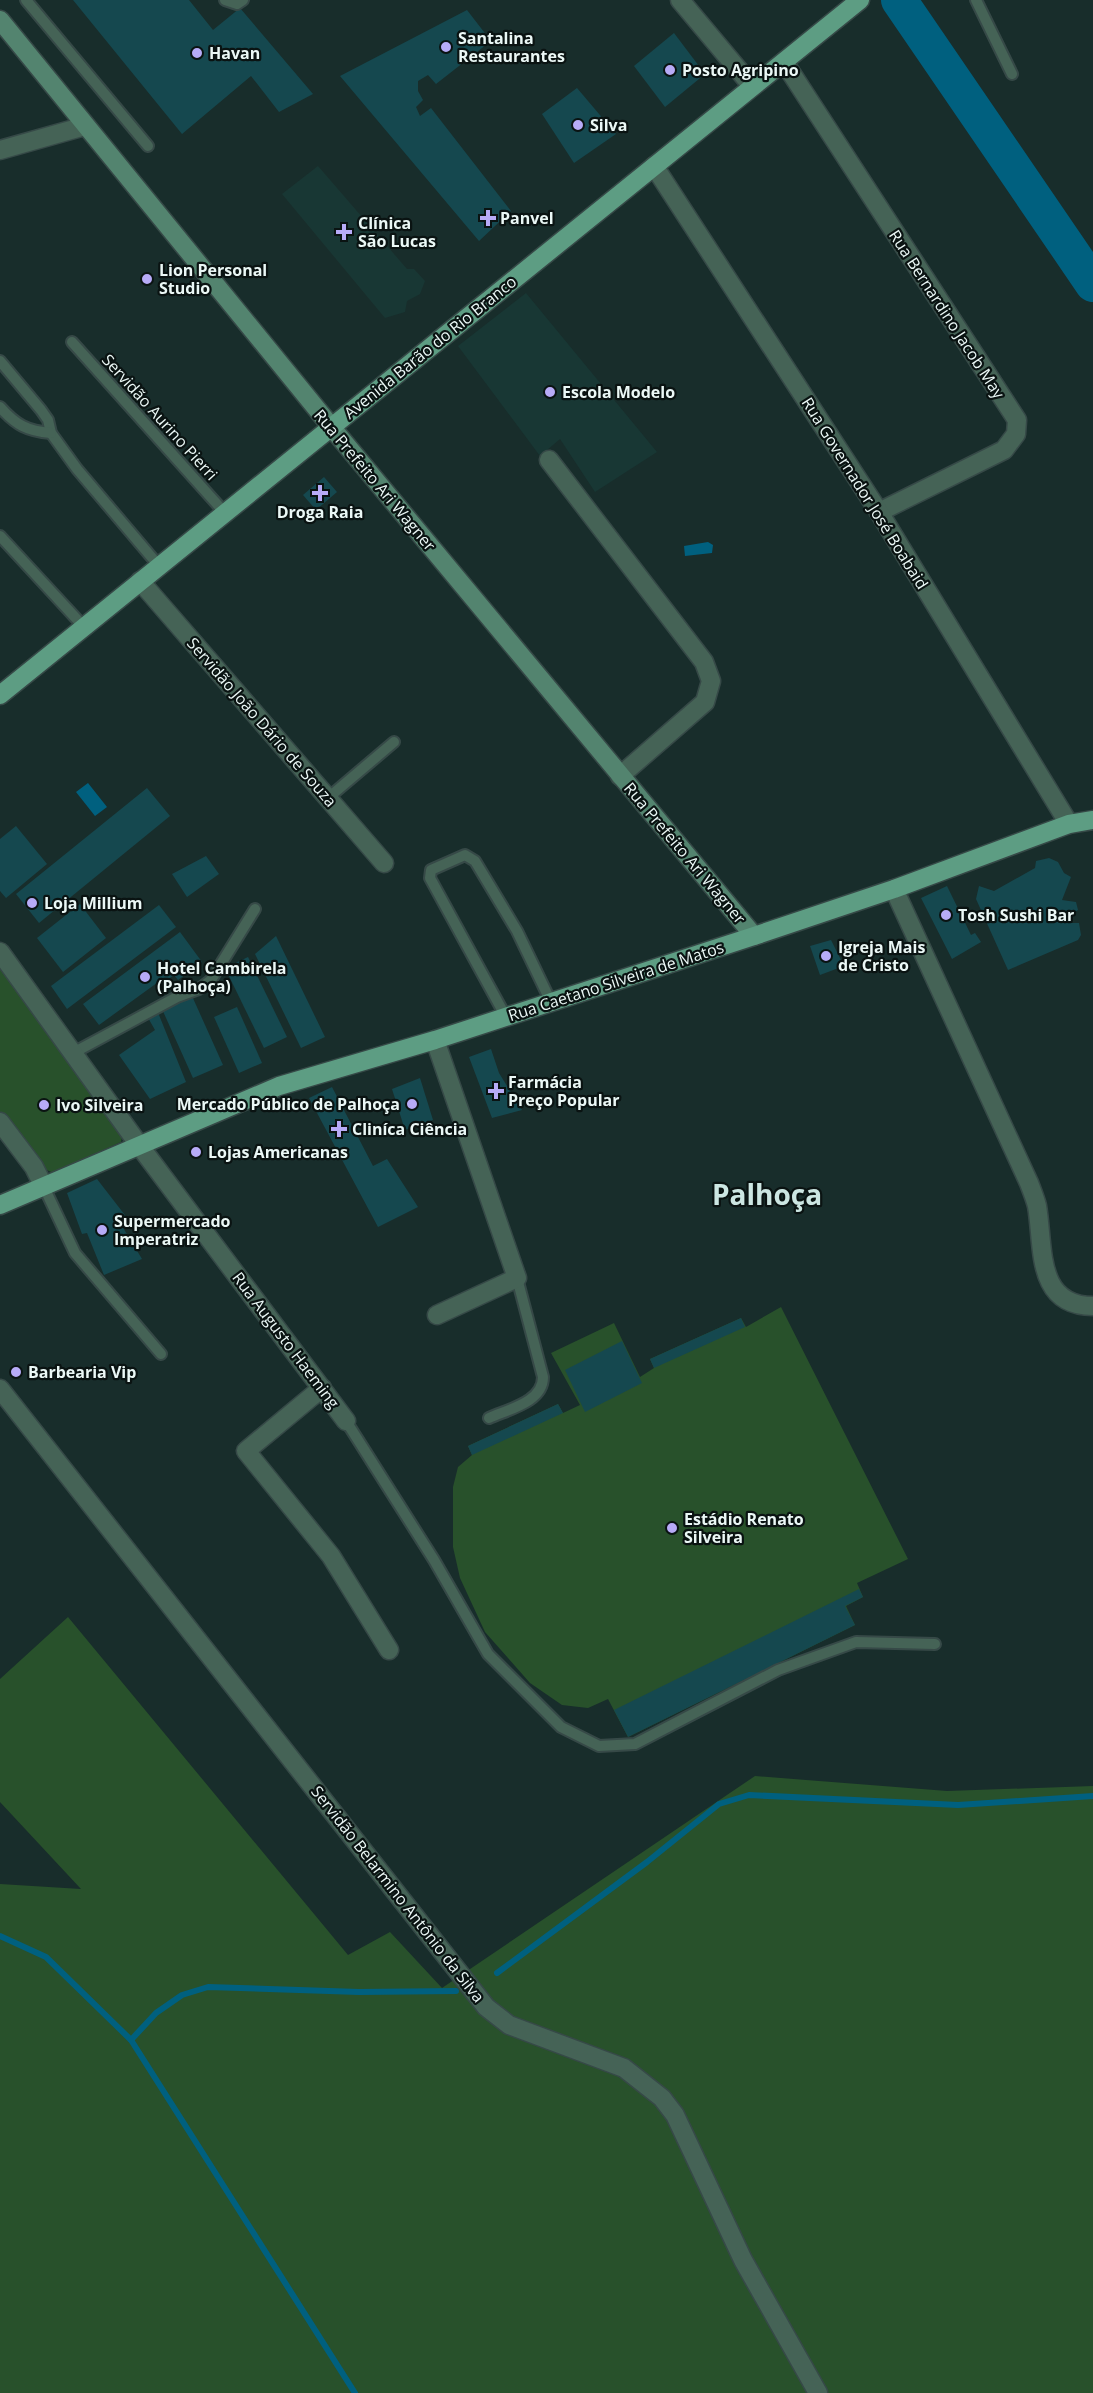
<svg xmlns="http://www.w3.org/2000/svg" width="1093" height="2393" font-family="'Open Sans',sans-serif">
	<rect width="100%" height="100%" fill="#182d2b"/>
	<g fill="#183734">
		<polygon points="318,166 407,269 414,269 425,281 420,294 407,301 405,312 385,318 282,194"/>
		<polygon points="526,293 657,452 595,492 560,439 540,456 458,346"/>
	</g>
	<g fill="#28512b">
		<polygon points="0,967 123,1132 121,1142 53,1173 41,1167 0,1112"/>
		<polygon points="781,1307 908,1559 857,1583 863,1597 846,1606 855,1625 628,1737 608,1699 588,1708 562,1705 530,1683 485,1632 460,1578 453,1547 453,1487 458,1467 472,1455 468,1446 558,1404 563,1413 580,1405 551,1353 614,1323 640,1377 654,1368 650,1359 741,1318 746,1327"/>
		<polygon points="68,1617 348,1955 390,1932 442,1988 755,1776 947,1791 1093,1786 1093,2393 0,2393 0,1884 81,1889 0,1802 0,1679"/>
	</g>
	<g fill="#00607f">
		<polygon points="708,542 713,545 712,553 685,556 684,546"/>
		<polygon points="88,783 107,807 95,816 76,792"/>
	</g>
	<g fill="none" stroke-linecap="round" stroke-linejoin="round">
		<g stroke="#00607f" stroke-width="6">
			<polyline points="0,1936 46,1957 131,2040 355,2393"/>
			<polyline points="497,1973 647,1862 719,1804 749,1795 958,1805 1093,1796"/>
			<polyline points="131,2040 156,2013 182,1995 208,1987 359,1992 456,1991"/>
		</g>
		<polyline stroke="#00607f" stroke-width="36" points="899,0 1093,284"/>
	</g>
	<g fill="#15484f">
		<polygon points="73,0 189,0 213,30 240,8 313,94 279,112 251,76 182,134"/>
		<polygon points="467,10 491,41 436,84 428,75 418,81 418,91 423,100 416,107 420,116 431,108 511,211 479,241 340,76"/>
		<polygon points="674,33 705,74 665,107 634,66"/>
		<polygon points="577,88 616,134 574,163 542,114"/>
		<polygon points="324,477 337,492 316,510 303,495"/>
		<polygon points="147,788 170,816 39,923 16,894"/>
		<polygon points="16,826 47,864 6,898 0,891 0,839"/>
		<polygon points="206,856 219,874 187,897 172,874"/>
		<polygon points="1049,858 1058,862 1064,873 1071,877 1062,900 1076,902 1078,910 1070,915 1072,923 1079,923 1081,935 1078,940 1008,970 976,899 979,886 994,891 1035,868 1036,861"/>
		<polygon points="947,886 971,935 975,933 981,942 952,959 921,898"/>
		<polygon points="80,904 106,938 63,972 37,938"/>
		<polygon points="159,905 176,927 67,1009 51,986"/>
		<polygon points="180,932 202,962 178,980 174,975 163,983 161,980 99,1025 83,1004"/>
		<polygon points="276,936 325,1037 301,1048 255,954"/>
		<polygon points="831,940 844,966 820,975 810,946"/>
		<polygon points="248,957 287,1037 264,1048 225,968"/>
		<polygon points="192,996 223,1065 193,1078 162,1009"/>
		<polygon points="237,1007 262,1063 239,1073 214,1017"/>
		<polygon points="157,1010 186,1082 150,1099 119,1055 155,1030 147,1016"/>
		<polygon points="491,1049 499,1073 522,1110 492,1118 469,1057"/>
		<polygon points="420,1078 433,1120 405,1130 392,1089"/>
		<polygon points="332,1087 373,1166 387,1159 418,1207 378,1227 309,1098"/>
		<polygon points="97,1179 128,1219 122,1226 142,1259 104,1275 87,1233 82,1234 67,1193"/>
		<polygon points="741,1318 745,1327 654,1368 650,1359"/>
		<polygon points="622,1341 642,1383 585,1412 565,1370"/>
		<polygon points="558,1404 563,1413 472,1455 468,1446"/>
		<polygon points="859,1589 863,1597 845,1606 855,1625 628,1737 614,1710"/>
	</g>
	<g fill="none" stroke-linecap="round" stroke-linejoin="round">
		<g stroke="#364947" stroke-width="14">
			<g id="lane">
				<polyline points="26,0 148,146"/>
				<polyline points="225,0 237,4 243,0"/>
				<polyline points="976,0 1012,74"/>
				<polyline points="72,342 225,513"/>
				<polyline points="0,361 41,410 48,420 51,433 77,469 159,566"/>
				<path d="M 0,407 C 16,425 27,431 51,433"/>
				<polyline points="0,536 84,627"/>
				<polyline points="328,798 394,742"/>
				<polyline points="506,1017 430,878 431,870 465,855 475,861 517,931 551,1002"/>
				<polyline points="73,1053 177,997 199,989 211,980 255,909"/>
				<polyline points="43,1185 75,1253 161,1354"/>
				<path d="M 489,1418 C 509,1409 543,1402 543,1377 L 517,1278"/>
				<polyline points="346,1421 434,1560 488,1654 561,1727 599,1746 635,1744 778,1670 856,1642 935,1644"/>
			</g>
		</g>
		<g stroke="#364947" stroke-width="21">
			<g id="street">
				<polyline points="680,0 752,86"/>
				<polyline points="784,62 1017,420 1016,434 1004,450 879,512"/>
				<polyline points="0,150 85,126"/>
				<polyline points="654,166 879,512 1069,824"/>
				<polyline points="549,460 704,662 711,681 705,702 620,776"/>
				<polyline points="140,581 384,863"/>
				<path d="M 894,889 L 1029,1183 C 1032,1191 1035,1198 1037,1206 C 1044,1246 1035,1306 1093,1306"/>
				<polyline points="0,952 139,1145 346,1421"/>
				<polyline points="435,1040 517,1278 437,1315"/>
				<polyline points="0,1122 34,1167 43,1185"/>
				<polyline points="322,1388 246,1451 331,1556 389,1650"/>
				<polyline points="0,1389 486,2007 509,2025 624,2068 662,2098 675,2115 743,2260 818,2393"/>
			</g>
		</g>
		<g stroke="#364947" stroke-width="21">
			<polyline id="secondary" points="0,20 338,435 754,936"/>
		</g>
		<g stroke="#364947" stroke-width="21">
			<g id="primary">
				<polyline points="0,695 860,0"/>
				<polyline points="0,1205 279,1086 435,1040 754,936 894,889 1069,824 1093,820"/>
			</g>
		</g>
		<use href="#lane" stroke="#456356" stroke-width="10"/>
		<use href="#street" stroke="#456356" stroke-width="18"/>
		<use href="#secondary" stroke="#53846f" stroke-width="18"/>
		<use href="#primary" stroke="#5d9d83" stroke-width="18"/>
	</g>
	<g fill="#b7abf7" stroke="#0a1312" stroke-width="2">
		<circle cx="446" cy="47" r="6"/>
		<circle cx="197" cy="53" r="6"/>
		<circle cx="670" cy="70" r="6"/>
		<circle cx="578" cy="125" r="6"/>
		<path d="M485 209h6v6h6v6h-6v6h-6v-6h-6v-6h6z"/>
		<path d="M341 223h6v6h6v6h-6v6h-6v-6h-6v-6h6z"/>
		<circle cx="147" cy="279" r="6"/>
		<circle cx="550" cy="392" r="6"/>
		<path d="M317 484h6v6h6v6h-6v6h-6v-6h-6v-6h6z"/>
		<circle cx="32" cy="903" r="6"/>
		<circle cx="946" cy="915" r="6"/>
		<circle cx="826" cy="956" r="6"/>
		<circle cx="145" cy="977" r="6"/>
		<path d="M493 1082h6v6h6v6h-6v6h-6v-6h-6v-6h6z"/>
		<circle cx="412" cy="1104" r="6"/>
		<circle cx="44" cy="1105" r="6"/>
		<path d="M336 1120h6v6h6v6h-6v6h-6v-6h-6v-6h6z"/>
		<circle cx="196" cy="1152" r="6"/>
		<circle cx="102" cy="1230" r="6"/>
		<circle cx="16" cy="1372" r="6"/>
		<circle cx="672" cy="1528" r="6"/>
	</g>
	<g text-anchor="middle" stroke-width="4.5" stroke-linejoin="round" paint-order="stroke">
		<g font-size="16" font-weight="bold" fill="#ebf8f6" stroke="#0a1312" text-anchor="start">
			<text x="458" y="44">Santalina<tspan x="458" dy="18">Restaurantes</tspan></text>
			<text x="209" y="59">Havan</text>
			<text x="682" y="76">Posto Agripino</text>
			<text x="590" y="131">Silva</text>
			<text x="500" y="224">Panvel</text>
			<text x="358" y="229">Clínica<tspan x="358" dy="18">São Lucas</tspan></text>
			<text x="159" y="276">Lion Personal<tspan x="159" dy="18">Studio</tspan></text>
			<text x="562" y="398">Escola Modelo</text>
			<text x="320" y="518" text-anchor="middle">Droga Raia</text>
			<text x="44" y="909">Loja Millium</text>
			<text x="958" y="921">Tosh Sushi Bar</text>
			<text x="838" y="953">Igreja Mais<tspan x="838" dy="18">de Cristo</tspan></text>
			<text x="157" y="974">Hotel Cambirela<tspan x="157" dy="18">(Palhoça)</tspan></text>
			<text x="508" y="1088">Farmácia<tspan x="508" dy="18">Preço Popular</tspan></text>
			<text x="400" y="1110" text-anchor="end">Mercado Público de Palhoça</text>
			<text x="56" y="1111">Ivo Silveira</text>
			<text x="352" y="1135">Cliníca Ciência</text>
			<text x="208" y="1158">Lojas Americanas</text>
			<text x="114" y="1227">Supermercado<tspan x="114" dy="18">Imperatriz</tspan></text>
			<text x="28" y="1378">Barbearia Vip</text>
			<text x="684" y="1525">Estádio Renato<tspan x="684" dy="18">Silveira</tspan></text>
		</g>
		<g font-size="16" fill="#ebf8f6" stroke="#0a1312">
			<text transform="translate(947 314) rotate(57)" y="6">Rua Bernardino Jacob May</text>
			<text transform="translate(430 347) rotate(-39)" y="6">Avenida Barão do Rio Branco</text>
			<text transform="translate(160 417) rotate(48)" y="6">Servidão Aurino Pierri</text>
			<text transform="translate(375 480) rotate(50)" y="6">Rua Prefeito Ari Wagner</text>
			<text transform="translate(865 493) rotate(58)" y="6">Rua Governador José Boabaid</text>
			<text transform="translate(262 722) rotate(49)" y="6">Servidão João Dário de Souza</text>
			<text transform="translate(685 853) rotate(50)" y="6">Rua Prefeito Ari Wagner</text>
			<text transform="translate(616 981) rotate(-18)" y="6">Rua Caetano Silveira de Matos</text>
			<text transform="translate(286 1340) rotate(53)" y="6">Rua Augusto Haeming</text>
			<text transform="translate(398 1894) rotate(52)" y="6">Servidão Belarmino Antônio da Silva</text>
		</g>
		<g font-size="28" font-weight="bold" fill="#cce6e2" stroke="#0a1312">
			<text x="767" y="1205">Palhoça</text>
		</g>
	</g>
</svg>
